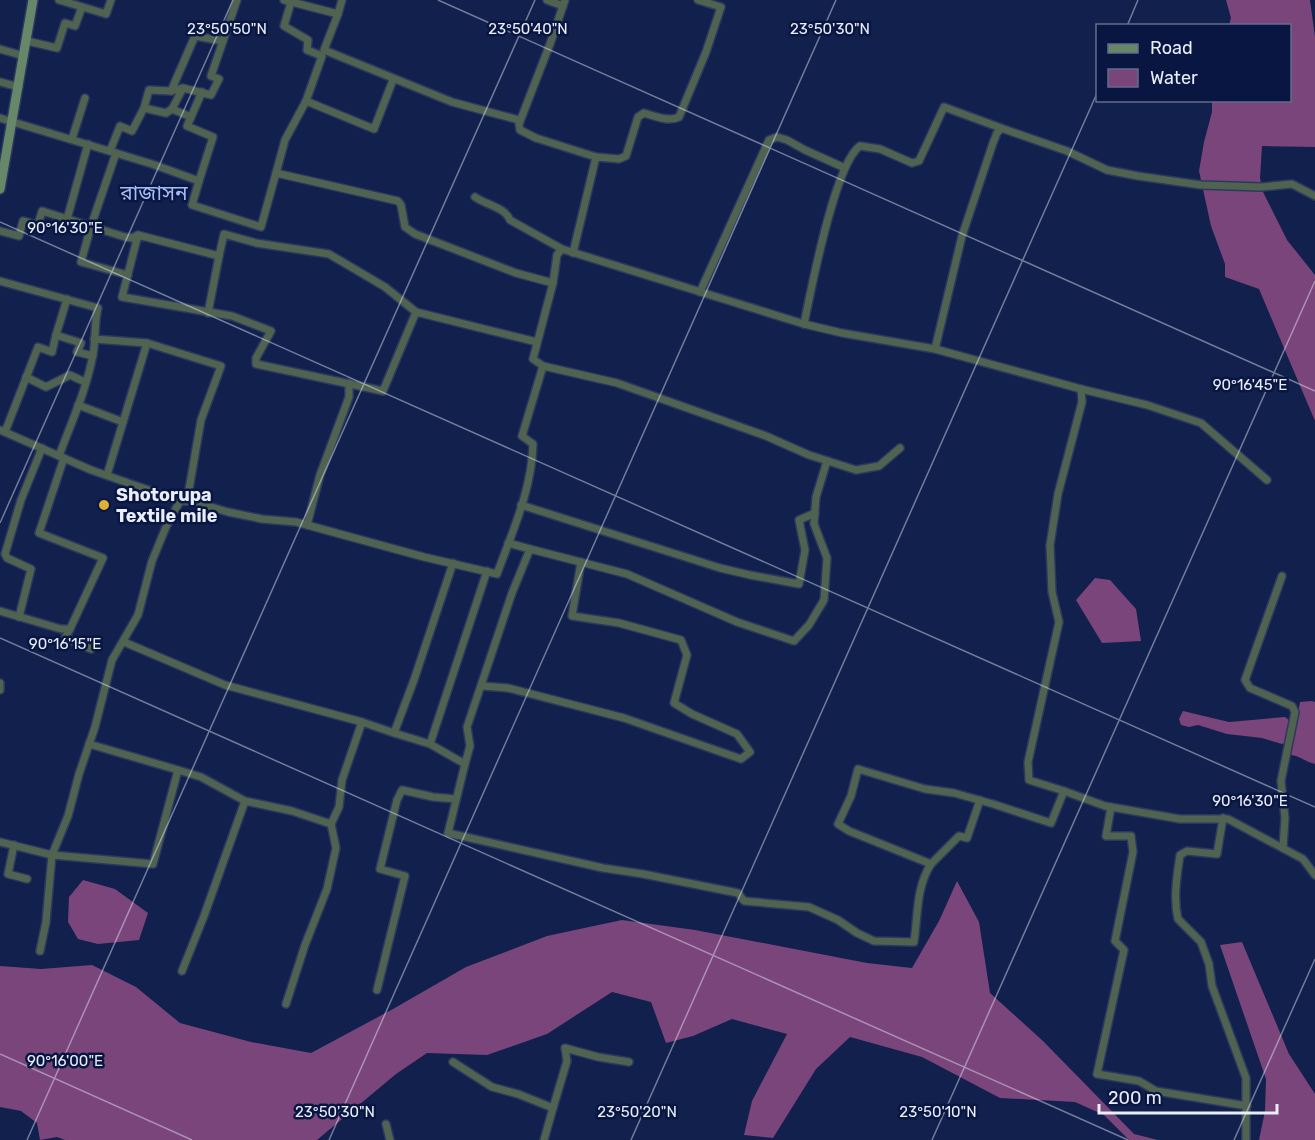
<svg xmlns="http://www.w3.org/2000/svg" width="1315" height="1140" font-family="Rubik,'Noto Sans Bengali',sans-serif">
	<rect width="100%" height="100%" fill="#11204c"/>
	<g fill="#7a457b">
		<polygon points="1226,0 1310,0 1315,37 1315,147 1262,146 1260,178 1263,192 1287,240 1315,275 1315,421 1259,289 1225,277 1225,264 1211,226 1199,171 1204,142 1212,112 1212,101 1290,100 1290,26 1229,25 1231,18"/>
		<polygon points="1095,578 1110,580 1136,609 1141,641 1102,643 1076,600"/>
		<path d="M 1312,701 L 1315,702 L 1315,764 C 1306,762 1300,756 1291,755 L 1300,702 Z"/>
		<polygon points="1183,711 1229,722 1285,717 1289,720 1285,743 1282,744 1262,738 1227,734 1198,725 1189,727 1181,725 1179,719"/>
		<polygon points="83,880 115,889 148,913 139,940 98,944 78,939 68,922 69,897"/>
		<polygon points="957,881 979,922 990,993 1043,1041 1134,1134 1158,1140 1129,1140 1104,1115 1075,1102 1000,1098 922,1057 850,1037 816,1069 773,1138 744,1135 752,1101 787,1034 732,1019 693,1036 666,1043 651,1002 612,992 547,1034 487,1055 427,1053 396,1074 317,1140 65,1140 57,1137 40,1140 37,1123 21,1111 0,1107 0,966 41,969 92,965 136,987 180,1023 251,1042 311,1053 393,1009 466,967 547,936 622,920 695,930 867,963 912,968 939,921"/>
		<polygon points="1242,942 1289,1054 1315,1094 1315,1140 1259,1140 1265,1111 1266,1079 1220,945"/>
	</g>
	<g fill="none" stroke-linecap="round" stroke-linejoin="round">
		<g stroke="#2b3961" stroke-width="10">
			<g id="street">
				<polyline points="59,0 106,14 111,0"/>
				<polyline points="284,0 338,14 324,50 452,102 519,120"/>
				<polyline points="547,0 563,6"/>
				<polyline points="565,0 550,44 519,124 520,130 536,138 596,157"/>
				<polyline points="291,2 284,26 308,40 307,50 322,56 306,101 374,129 393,80"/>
				<polyline points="338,14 342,0"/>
				<polyline points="27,41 57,48 65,23 75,26 82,7"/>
				<polyline points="0,49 24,56"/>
				<polyline points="0,82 19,87"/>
				<polyline points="183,88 171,91 149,90 144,108 166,113 172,109 183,88 211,95 219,79 211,76 237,0"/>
				<polyline points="171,91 195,36 223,41"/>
				<polyline points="172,109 191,117"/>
				<polyline points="0,118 152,164 199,181 192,205 261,227 276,173 398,201 401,205 405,227 415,234 516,273 553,283"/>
				<polyline points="72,139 85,98"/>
				<polyline points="110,151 120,126 132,131 144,108"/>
				<polyline points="116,153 91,226 81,262 128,275"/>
				<polyline points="276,173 285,140 306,101"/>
				<polyline points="199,181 213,137 187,126 202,92"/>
				<path d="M 475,197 C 486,205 505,207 510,220 L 562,249"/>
				<polyline points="67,219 88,144"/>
				<polyline points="0,231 19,236 23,221 38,225 42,211 125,237 132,238 138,235"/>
				<path d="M 573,253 L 596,157 L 619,159 L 626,156 L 638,117 L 644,113 C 654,116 669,122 679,117 L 706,52 L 721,7 L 698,0"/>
				<path d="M 0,281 L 98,308 C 94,324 96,339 93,354 C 87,389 71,423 59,456"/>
				<polyline points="700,292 769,140 777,137 787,140 805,150 845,168"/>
				<polyline points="416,312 385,287 329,254 256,243 224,234 219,256 138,235 122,297 232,316 271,331 256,358 256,364 383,391 416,312 537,342"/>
				<polyline points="208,313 219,256"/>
				<path d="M 804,324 C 811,290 835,163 860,146 L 880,149 L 912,163 L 919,161 L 944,107 L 1001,128"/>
				<polyline points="56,335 67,299"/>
				<polyline points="94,339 147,343"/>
				<polyline points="935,349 962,236 993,143 997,133 1001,128 1067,151 1107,170 1138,176 1201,185 1261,187 1292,184 1315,196"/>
				<polyline points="543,366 533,359 553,283 557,255 562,249 804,324 842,333 935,349 1081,389 1082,402 1058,494 1050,545 1052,592 1059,622 1028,762 1029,780 1064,791"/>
				<polyline points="26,377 46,387 70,375 85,382"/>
				<polyline points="1081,389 1147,405 1201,423 1267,480"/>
				<polyline points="78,405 123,422"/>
				<polyline points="0,430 91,470 180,501"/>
				<polyline points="5,432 38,347 52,352 56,335 81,343 77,352 93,356"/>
				<polyline points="107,475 147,343 221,366 201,420 187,501"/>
				<polyline points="521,505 720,568 750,575 799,584 805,550 799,520 815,513"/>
				<polyline points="307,525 320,475 349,397 349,383"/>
				<polyline points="508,543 530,549"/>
				<polyline points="1282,576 1245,680 1250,688 1292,706 1295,712 1281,781 1285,818 1283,848"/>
				<polyline points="0,611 61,629 70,629 103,558 39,533 64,458"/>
				<polyline points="19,617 31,569 7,558 5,554 21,500 42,448"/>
				<polyline points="70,629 65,638 91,649"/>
				<polyline points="0,683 0,690"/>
				<polyline points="483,686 508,688 624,718 741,759 750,752 737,734 692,714 674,703 687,655 681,640 619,623 572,616 581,562"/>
				<polyline points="362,722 394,733 414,680 453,563"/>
				<path d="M 394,733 L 430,744 L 465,764 L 448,833 L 603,868 L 643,874 L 738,893 L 744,901 L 809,907 L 838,920 L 857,933 L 874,941 L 914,942 C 918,915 916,887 931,864 L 849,831 L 838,824 L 851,796 L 858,769 L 925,789 L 954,793 L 993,804 L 1051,823 L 1064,791 L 1105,806 L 1180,819 L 1228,819 L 1303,859 L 1315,875"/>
				<polyline points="89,744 178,770"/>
				<polyline points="430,744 487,571"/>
				<polyline points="465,764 470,746 467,727 512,593 530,549 627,574 737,622 794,641 809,625 824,600 827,558 814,524 816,497 827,461"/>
				<polyline points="1111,807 1106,836 1131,836 1133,852 1115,941 1124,950 1097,1074 1139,1081 1156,1091 1247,1106"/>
				<path d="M 1223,818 L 1217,854 L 1187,851 L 1180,855 C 1177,876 1173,898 1178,919 L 1201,942 L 1209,964 L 1212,986 L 1246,1078 L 1246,1140"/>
				<path d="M 0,842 L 52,855 L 68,816 L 79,774 L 95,727 L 112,660 L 138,615 L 152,561 L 166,527 L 180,501 L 191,501 L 228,512 L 262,519 L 296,522 L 424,557 L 497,574 C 512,533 532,489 533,444 L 522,436 L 543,366 L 617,383 L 766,436 L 809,455 L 856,470 L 879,466 L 900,448"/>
				<polyline points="14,845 8,874 27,879"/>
				<polyline points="931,864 959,836 967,838 980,800"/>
				<polyline points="40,951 46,922 52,855 153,864 178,770 201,777 245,801 292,811 331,824 339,807 342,780 362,722 225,685 124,642"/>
				<polyline points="182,971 204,916 245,801"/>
				<polyline points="377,990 405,876 380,869 397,800 402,790 433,797 456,799"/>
				<polyline points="286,1004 305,945 327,889 336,848 331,824"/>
				<polyline points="453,1062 492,1087 518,1094 553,1108 544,1140"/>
				<polyline points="553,1108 567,1061 565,1048 598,1057 629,1062"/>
				<polyline points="386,1124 390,1140"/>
			</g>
		</g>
		<g stroke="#2b3961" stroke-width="12">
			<polyline id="secondary" points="0,189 33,0"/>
		</g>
		<use href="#street" stroke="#506351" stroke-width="7"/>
		<use href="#secondary" stroke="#678769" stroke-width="9"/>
	</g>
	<path fill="none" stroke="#e9eefa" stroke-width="1.5" stroke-opacity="0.45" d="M 438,0 L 1315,391M 1127,26 L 1138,0M 0,222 L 1315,807M 0,523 L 233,0M 0,638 L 1128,1140M 0,1054 L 192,1140M 27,1140 L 535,0M 329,1140 L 836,0M 631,1140 L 1098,91M 932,1140 L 1315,281M 1234,1140 L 1315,959"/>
	<circle fill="#dfb034" stroke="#091641" stroke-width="2" cx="104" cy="505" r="6"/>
	<g text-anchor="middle" stroke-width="5" stroke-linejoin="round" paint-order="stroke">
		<g font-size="18" font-weight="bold" fill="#e9eefa" stroke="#091641" text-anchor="start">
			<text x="116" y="501">Shotorupa<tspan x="116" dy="21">Textile mile</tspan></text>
		</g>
		<g font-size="21" fill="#a5bdf5" stroke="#091641">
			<text x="154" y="200">রাজাসন</text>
		</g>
	</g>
	<g font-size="15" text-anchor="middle" fill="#e9eefa" stroke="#091641" stroke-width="5" stroke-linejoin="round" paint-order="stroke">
		<text x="227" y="34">23°50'50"N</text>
		<text x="528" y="34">23°50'40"N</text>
		<text x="830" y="34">23°50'30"N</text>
		<text x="65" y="233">90°16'30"E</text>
		<text x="1250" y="390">90°16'45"E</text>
		<text x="65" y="649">90°16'15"E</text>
		<text x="1250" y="806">90°16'30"E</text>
		<text x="65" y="1066">90°16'00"E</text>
		<text x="335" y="1117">23°50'30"N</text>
		<text x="637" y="1117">23°50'20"N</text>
		<text x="938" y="1117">23°50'10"N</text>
	</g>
	<rect x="1096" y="24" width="195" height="78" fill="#091641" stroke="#636c8b" stroke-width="1.5"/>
	<rect x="1108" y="44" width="30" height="9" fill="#678769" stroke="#636c8b" stroke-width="1.5"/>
	<text x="1150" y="54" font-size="18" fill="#e9eefa">Road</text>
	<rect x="1108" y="69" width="30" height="18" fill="#7a457b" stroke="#636c8b" stroke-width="1.5"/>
	<text x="1150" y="84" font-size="18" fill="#e9eefa">Water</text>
	<path d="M1099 1104v9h178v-9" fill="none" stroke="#e9eefa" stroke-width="3"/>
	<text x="1108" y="1104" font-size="18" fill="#e9eefa" stroke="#091641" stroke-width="4.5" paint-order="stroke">200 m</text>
</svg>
